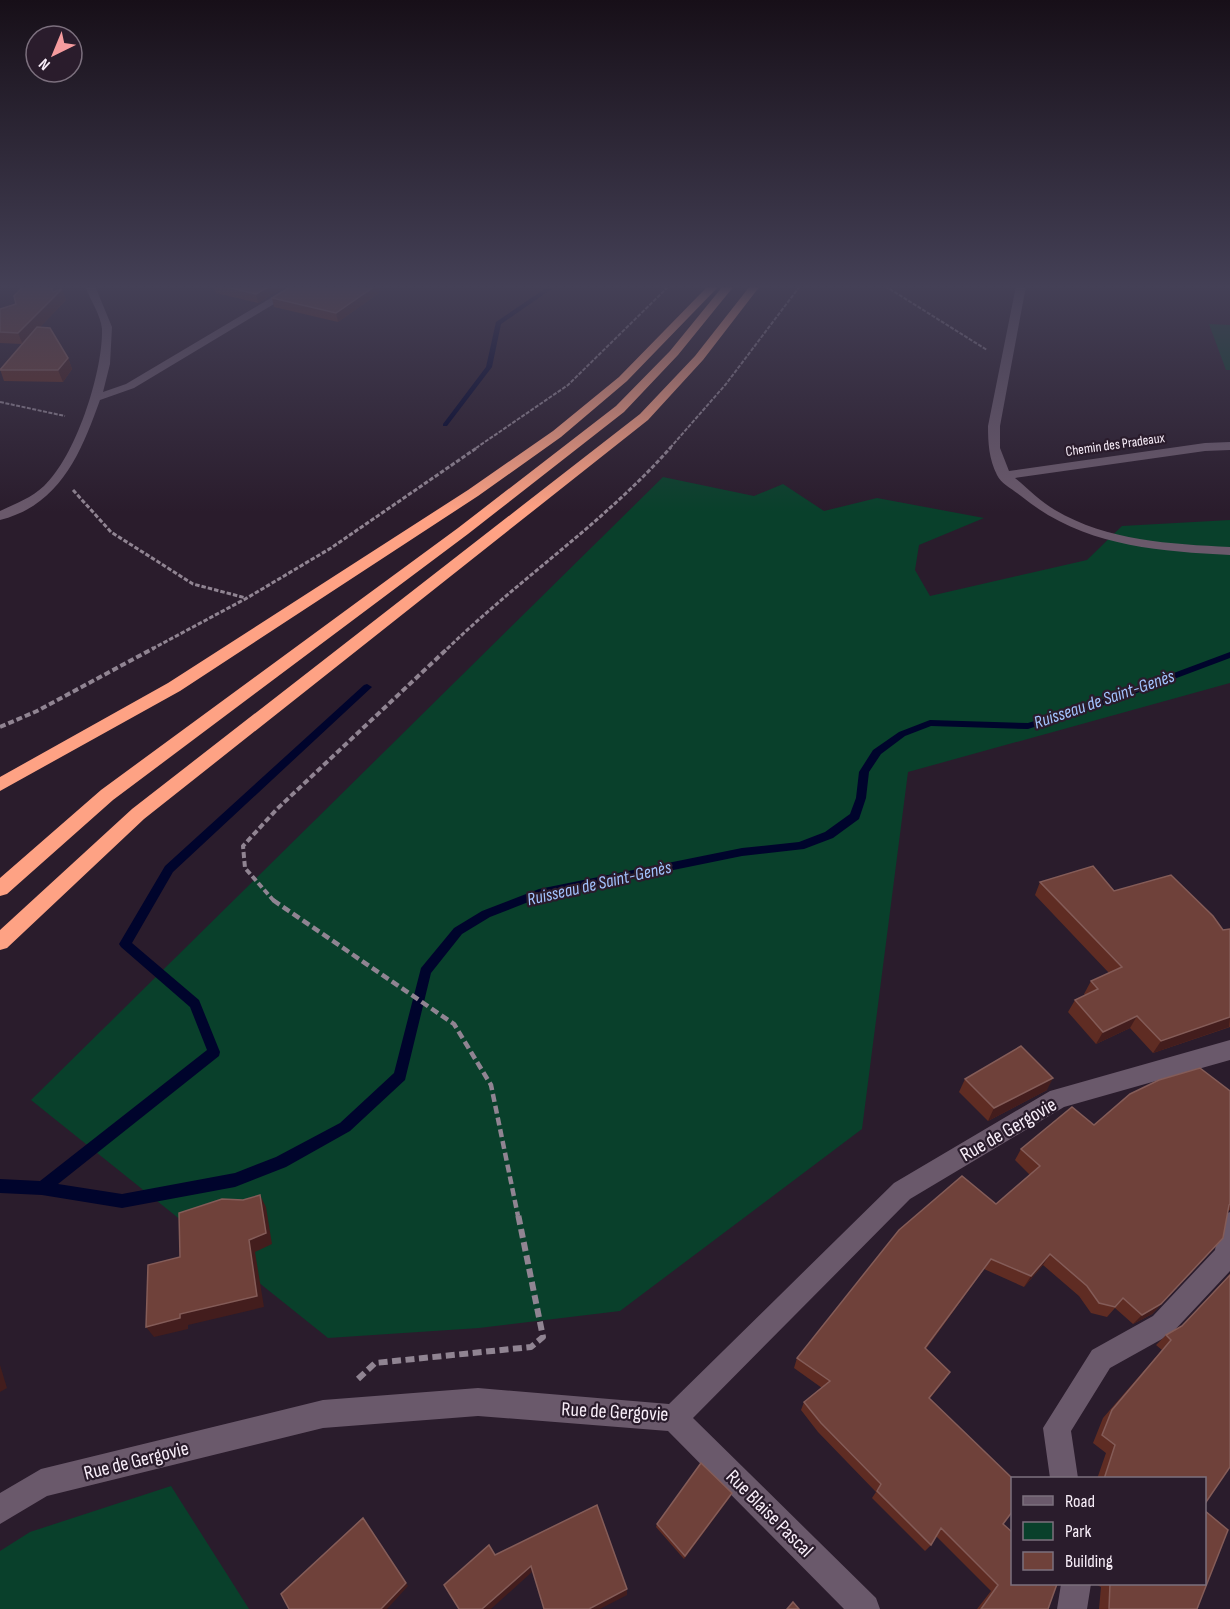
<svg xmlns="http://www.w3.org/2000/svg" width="1230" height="1609" font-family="'Sofia Sans Condensed',sans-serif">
	<rect width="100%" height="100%" fill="#2a1c2c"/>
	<g fill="#09402b">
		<polygon points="1209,324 1230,325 1230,370 1226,370"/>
		<polygon points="663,477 754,496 783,484 824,511 877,498 984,518 919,545 915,570 930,596 1087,560 1122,526 1230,520 1230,683 908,772 862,1129 620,1311 479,1328 328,1338 31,1100"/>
		<polygon points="171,1486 249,1609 0,1609 0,1551 30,1532"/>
	</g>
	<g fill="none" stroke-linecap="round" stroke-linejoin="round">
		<g fill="#00042c" fill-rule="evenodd">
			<polygon points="549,286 556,286 501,324 492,367 447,426 443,426 443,424 486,367 496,322"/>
			<polygon points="1230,652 1230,658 1110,703 1028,729 931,726 905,736 881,754 869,772 866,798 859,819 833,838 804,849 742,856 541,897 490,917 462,934 431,973 405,1080 350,1131 286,1167 235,1187 122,1208 42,1195 0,1193 0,1179 40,1181 207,1050 190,1007 121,947 119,944 165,866 364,685 367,684 372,687 173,872 132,943 199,1000 220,1052 219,1056 58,1184 122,1194 235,1173 276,1157 340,1123 394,1073 421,968 454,928 482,911 539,889 742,848 799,842 825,832 850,814 856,798 859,772 873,750 899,732 930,720 1028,723 1104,699"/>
		</g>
		<g stroke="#908492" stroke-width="2" stroke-dasharray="4 1.5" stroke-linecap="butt">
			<polyline points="885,286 987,350"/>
			<polyline points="0,402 65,416"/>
			<polyline points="476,448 568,385 669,286"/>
			<polyline points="670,448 726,384 800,286"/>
		</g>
		<g stroke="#908492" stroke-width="3" stroke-dasharray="4.5 2" stroke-linecap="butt">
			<polyline points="73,490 111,532 193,584 246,598"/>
			<polyline points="152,649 247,598 331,548 478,447"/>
			<path d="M 447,649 C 519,579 605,522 671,447"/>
		</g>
		<g stroke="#908492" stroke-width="4" stroke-dasharray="6 3" stroke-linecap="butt">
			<polyline points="0,727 37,711 154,648"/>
			<polyline points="274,901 245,868 243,846 277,809 448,648"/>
		</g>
		<polyline stroke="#908492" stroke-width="4.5" stroke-dasharray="8 4" stroke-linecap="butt" points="273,900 454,1024 491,1085 518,1216"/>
		<polyline stroke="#908492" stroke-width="6" stroke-dasharray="9 4.5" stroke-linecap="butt" points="358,1379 375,1363 531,1347 543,1337 518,1214"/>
		<g fill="#6a596b" fill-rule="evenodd">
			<path d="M 85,286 L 95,286 L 112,327 L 110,364 L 103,392 L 126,384 L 291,286 L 304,286 L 134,388 L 100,400 C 81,453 60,505 0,520 L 0,511 C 15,504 31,498 44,486 C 76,456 103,372 102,329 C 101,316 90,299 85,286 Z"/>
			<path d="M 1016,286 L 1026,286 L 1000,426 L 1000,448 L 1009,471 L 1205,443 L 1230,442 L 1230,450 L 1205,451 L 1015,478 C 1028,489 1041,502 1055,510 C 1107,541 1171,544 1230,547 L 1230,555 C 1155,551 1082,546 1021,496 C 1014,490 1001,484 997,475 C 989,459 988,443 988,426 Z"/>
			<polygon points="1230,1040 1230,1060 1064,1107 910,1199 693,1418 876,1598 880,1609 844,1609 668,1431 478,1416 323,1428 47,1496 0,1524 0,1493 41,1469 323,1400 478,1388 669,1404 894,1183 1050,1091"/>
			<polygon points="1230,1212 1230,1271 1171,1334 1110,1368 1071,1431 1078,1478 1050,1478 1043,1428 1092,1350 1153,1316 1215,1250 1221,1216"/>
			<polygon points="1061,1584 1091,1584 1087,1609 1057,1609"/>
		</g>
		<g fill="#fea284" fill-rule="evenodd">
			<polygon points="708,286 719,286 627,381 561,437 478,496 180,691 0,791 0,777 168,683 468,490 553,431 619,377"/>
			<polygon points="723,286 734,286 678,355 624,412 468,534 113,800 7,894 0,896 0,878 101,790 458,528 616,406 670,351"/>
			<polygon points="750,286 760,286 703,360 648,420 144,819 7,948 0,950 0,930 132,809 640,414 695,356"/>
		</g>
	</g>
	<g fill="#5f2c23">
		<polygon points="214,286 286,286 258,303 216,293"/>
		<polygon points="292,286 380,286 380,288 379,290 379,293 338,322 274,307 272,298"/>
		<polygon points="62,289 66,300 39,328 68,358 72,369 63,382 4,381 0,369 22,344 0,343 0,309"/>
		<polygon points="1040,882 1114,891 1223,930 1230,929 1230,1027 1153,1053 1130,1028 1096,1044 1068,1012 1075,1000 1085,995 1084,994 1091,981 1109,973 1035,895"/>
		<polygon points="965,1079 1047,1090 988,1121 959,1092"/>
		<polygon points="1230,1091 1230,1210 1227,1211 1223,1238 1152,1314 1133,1324 1115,1308 1107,1317 1091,1313 1079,1296 1043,1265 1024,1287 984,1269 926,1349 944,1381 929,1399 1003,1524 1048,1609 977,1609 991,1591 936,1536 931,1545 925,1551 872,1498 876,1492 818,1432 801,1410 804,1402 822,1388 794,1368 797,1358 996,1204 1030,1175 1015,1160 1021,1149 1094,1125"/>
		<polygon points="1230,1274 1230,1467 1204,1479 1097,1479 1106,1453 1093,1443 1103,1418 1162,1350 1156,1345 1166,1335 1181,1327"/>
		<polygon points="732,1493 730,1497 684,1559 656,1527 657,1524"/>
		<polygon points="1095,1584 1204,1584 1197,1609 1099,1609 1101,1587"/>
	</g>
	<g fill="#431d1d">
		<polygon points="270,286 286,286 258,303 256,294"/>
		<polygon points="374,286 380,286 380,288 379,290 379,293 338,322 336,313"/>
		<polygon points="62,289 66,300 23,345 18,333"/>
		<polygon points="68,358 72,369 63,382 58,370"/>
		<polygon points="1137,1016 1130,1028 1096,1044 1103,1032"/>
		<polygon points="1230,1017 1229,1027 1153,1053 1161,1041"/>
		<polygon points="1053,1078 1047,1090 988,1121 994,1108"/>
		<polygon points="260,1195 266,1207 272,1244 255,1252 264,1307 188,1325 188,1329 154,1337 146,1327 180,1314 249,1240"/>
		<polygon points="1050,1254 1043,1265 1024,1287 1031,1276"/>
		<polygon points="991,1259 984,1269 919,1358 925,1348"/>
		<polygon points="1161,1304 1152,1314 1133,1324 1142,1315"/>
		<polygon points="0,1365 7,1388 0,1392"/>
		<polygon points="950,1372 944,1381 923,1407 929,1398"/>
		<polygon points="732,1493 730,1497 684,1559 685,1556"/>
		<polygon points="366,1522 408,1586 387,1609 381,1609"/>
		<polygon points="531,1566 532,1572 491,1609 482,1609"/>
		<polygon points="627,1589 627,1595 600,1609 589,1609"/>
	</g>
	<g fill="#6f413a" stroke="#845c58" stroke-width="1.5">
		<polygon points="24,286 51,286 53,292 62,289 18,333 0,332 0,309 16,304 14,296"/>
		<polygon points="223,286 270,286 256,294"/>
		<polygon points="292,286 375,286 336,313 272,298"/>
		<polygon points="37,327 50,328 68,358 58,370 0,370"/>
		<polygon points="1093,866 1114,891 1171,875 1213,916 1223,930 1230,929 1230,1017 1161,1041 1137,1016 1103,1032 1075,1000 1098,989 1091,981 1122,967 1040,882"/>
		<polygon points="1021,1046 1053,1078 994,1108 965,1079"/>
		<polygon points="1200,1068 1230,1091 1230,1204 1229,1205 1223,1238 1161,1304 1142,1315 1123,1298 1115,1307 1099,1303 1087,1286 1050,1254 1031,1276 991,1259 925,1348 950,1372 929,1398 1013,1479 1012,1479 1012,1512 1003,1524 1012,1532 1012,1584 1057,1584 1048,1609 981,1609 998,1585 941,1528 931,1545 877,1491 881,1484 821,1423 804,1402 830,1381 797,1358 899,1230 962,1176 996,1204 1040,1166 1021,1149 1072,1107 1094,1125 1130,1094 1159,1080"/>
		<polygon points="260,1195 266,1233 249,1240 257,1296 180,1314 180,1318 146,1327 148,1265 180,1257 179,1213 222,1199 243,1200"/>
		<polygon points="1230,1275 1230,1467 1204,1505 1204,1479 1104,1479 1115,1445 1102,1435 1112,1410 1171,1340 1166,1335 1182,1326"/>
		<polygon points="701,1463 732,1493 685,1556 657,1524"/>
		<polygon points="597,1505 627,1589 589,1609 544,1609 531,1566 482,1609 459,1609 444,1585 489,1545 495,1555"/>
		<polygon points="1204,1510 1228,1530 1197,1609 1109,1609 1110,1584 1204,1584"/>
		<polygon points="363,1518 406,1583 381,1609 289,1609 281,1594"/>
		<polygon points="793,1602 799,1609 787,1609"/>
	</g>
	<linearGradient id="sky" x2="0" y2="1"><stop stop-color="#170f18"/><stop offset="0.56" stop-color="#444056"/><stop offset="1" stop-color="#444056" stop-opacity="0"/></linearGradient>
	<rect width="1230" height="512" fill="url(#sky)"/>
	<g text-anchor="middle" stroke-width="4.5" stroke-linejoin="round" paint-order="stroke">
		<g font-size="14" fill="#f8eef9" stroke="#2a1c2c">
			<text transform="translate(1115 444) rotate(-8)" y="5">Chemin des Pradeaux</text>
		</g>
		<g font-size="18" font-style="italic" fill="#a3c3fe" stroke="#2a1c2c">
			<text transform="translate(1104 699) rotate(-19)" y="6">Ruisseau de Saint-Genès</text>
			<text transform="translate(599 883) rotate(-13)" y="6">Ruisseau de Saint-Genès</text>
		</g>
		<g font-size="20" fill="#f8eef9" stroke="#2a1c2c">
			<text transform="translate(1008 1129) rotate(-30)" y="7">Rue de Gergovie</text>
			<text transform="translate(615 1411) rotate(3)" y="7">Rue de Gergovie</text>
			<text transform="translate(136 1460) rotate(-14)" y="7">Rue de Gergovie</text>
			<text transform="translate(770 1513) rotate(45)" y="7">Rue Blaise Pascal</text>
		</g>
	</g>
	<rect x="1011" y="1477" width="195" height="108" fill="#2a1c2c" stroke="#7c707e" stroke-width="1.5"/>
	<rect x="1023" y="1496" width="30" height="9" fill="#6a596b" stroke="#7c707e" stroke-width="1.5"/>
	<text x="1065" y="1507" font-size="18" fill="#f8eef9">Road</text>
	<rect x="1023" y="1522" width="30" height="18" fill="#09402b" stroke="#7c707e" stroke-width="1.5"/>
	<text x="1065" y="1537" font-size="18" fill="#f8eef9">Park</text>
	<rect x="1023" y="1552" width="30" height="18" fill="#6f413a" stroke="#7c707e" stroke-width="1.5"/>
	<text x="1065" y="1567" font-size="18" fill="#f8eef9">Building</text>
	<g transform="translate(54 54) rotate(223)"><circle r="28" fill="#2a1c2c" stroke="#7c707e" stroke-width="1.5"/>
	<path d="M0-4.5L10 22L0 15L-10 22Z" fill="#f59b9e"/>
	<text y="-9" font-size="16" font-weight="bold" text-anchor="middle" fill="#f8eef9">N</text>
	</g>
</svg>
